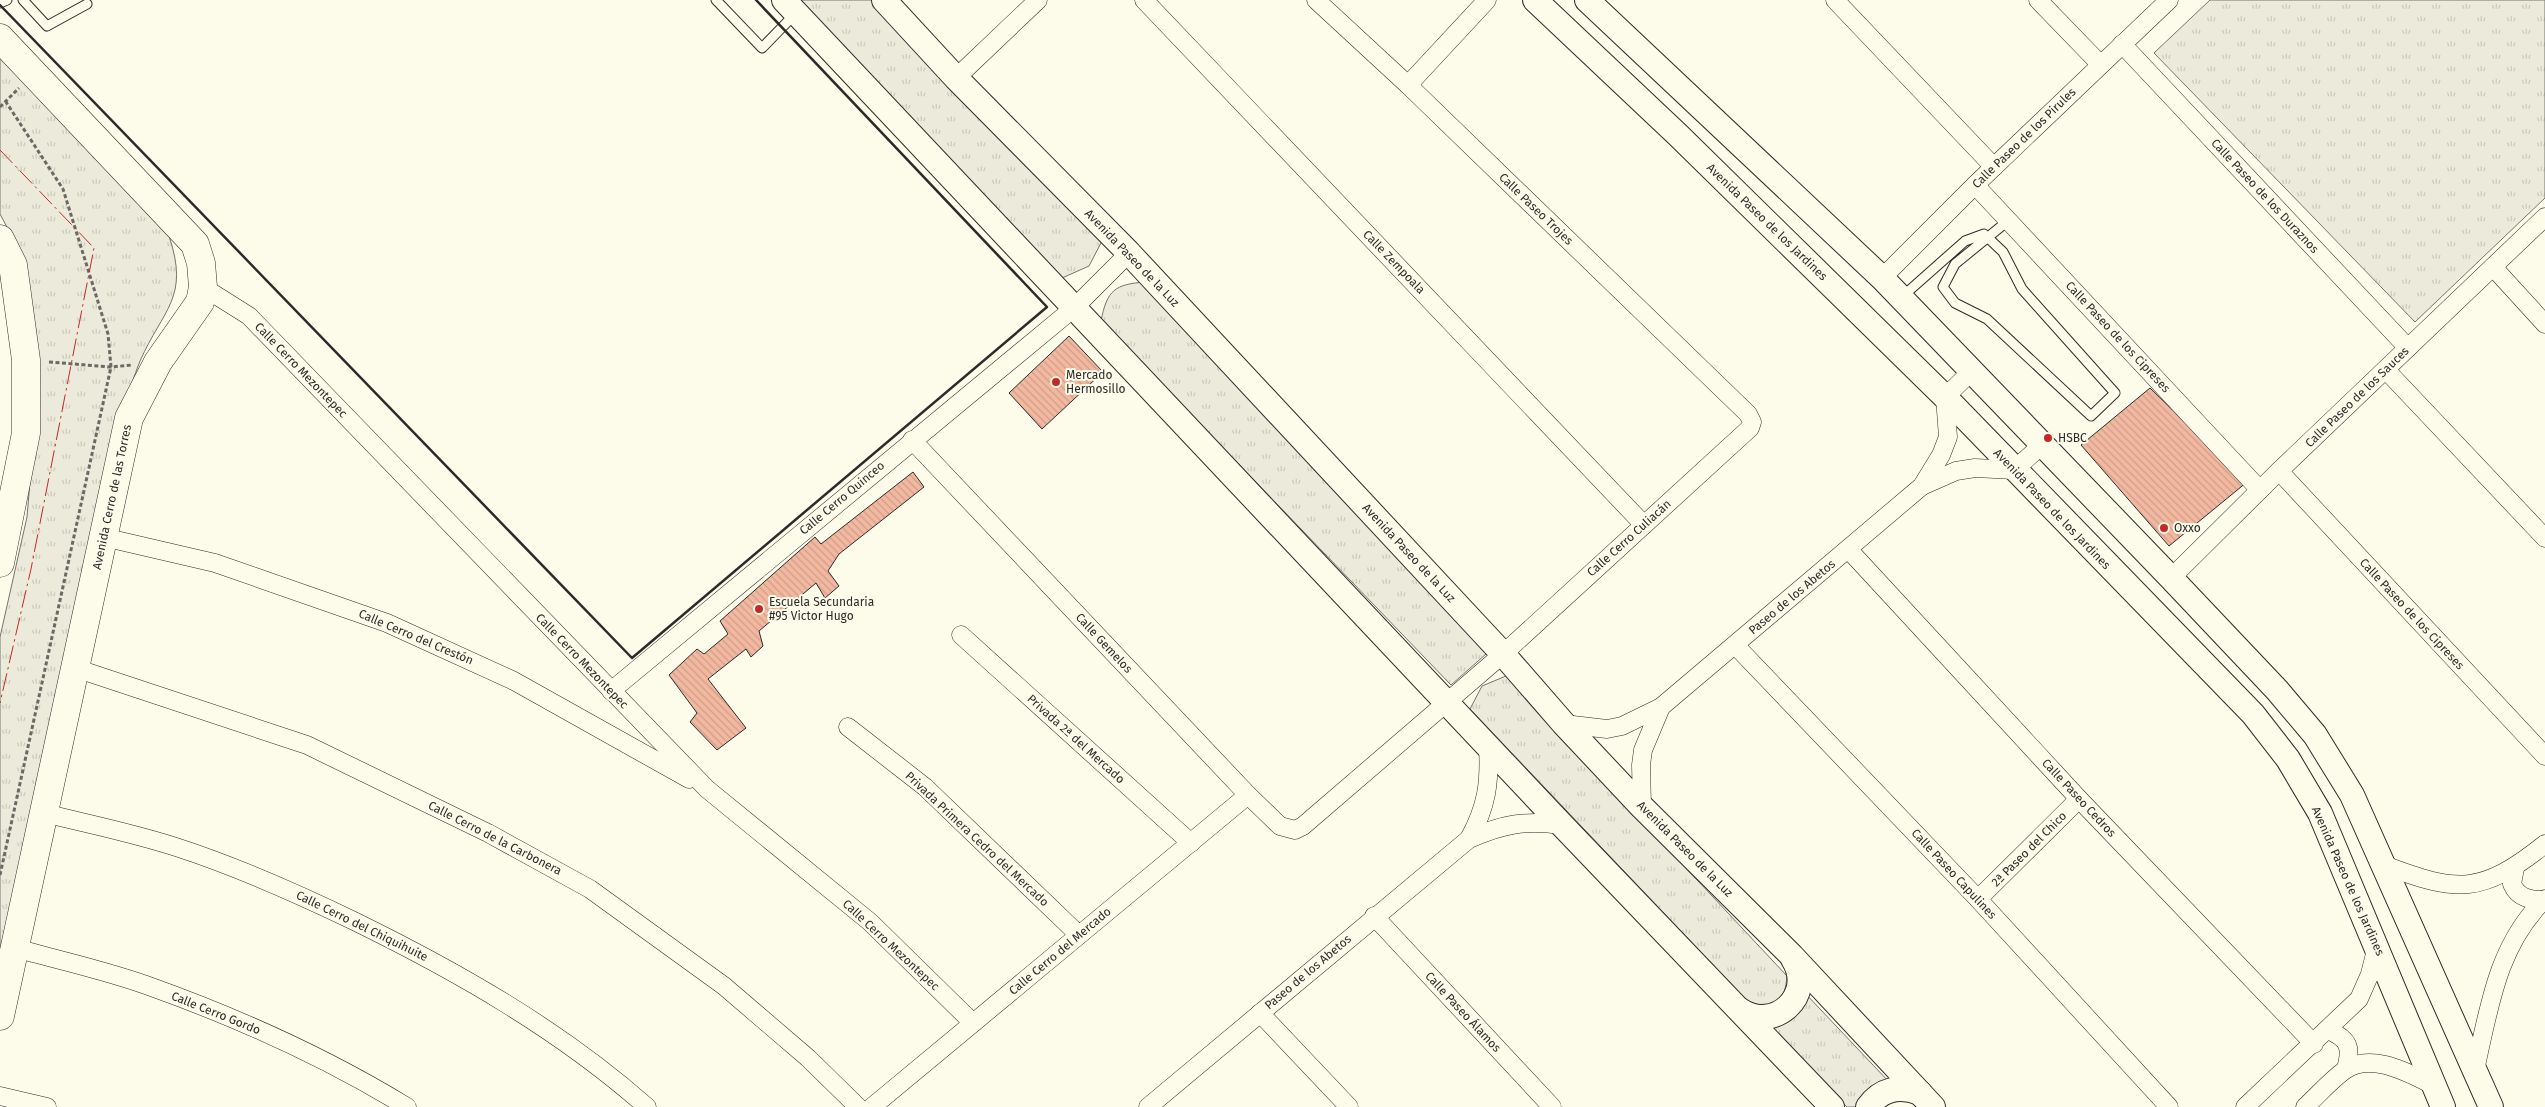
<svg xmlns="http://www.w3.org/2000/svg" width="2545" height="1107" font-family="'Fira Sans',sans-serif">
	<defs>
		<pattern id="grass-tufts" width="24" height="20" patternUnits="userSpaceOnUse" patternTransform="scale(1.25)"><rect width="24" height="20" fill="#ecebdb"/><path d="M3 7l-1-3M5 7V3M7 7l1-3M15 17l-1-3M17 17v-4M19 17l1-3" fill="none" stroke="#cbcabc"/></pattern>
		<pattern id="building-back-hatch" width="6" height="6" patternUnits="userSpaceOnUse" patternTransform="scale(1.25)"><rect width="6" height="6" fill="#f2b8a0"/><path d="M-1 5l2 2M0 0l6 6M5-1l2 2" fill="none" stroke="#d09e8a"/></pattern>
	</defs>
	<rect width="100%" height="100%" fill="#fdfbea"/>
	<g fill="url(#grass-tufts)" stroke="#74746e">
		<polygon points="800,0 877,0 1102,241 1089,266 1062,278"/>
		<polygon points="2210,0 2545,0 2545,198 2415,322 2154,53"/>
		<path d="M 0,55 L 169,236 C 190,298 163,309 140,361 C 134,376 129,392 124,408 L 0,990 L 0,637 L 27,517 L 34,435 L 25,261 L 0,214 Z"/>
		<path d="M 1146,282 L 1486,654 L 1451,685 L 1101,321 C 1107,290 1115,284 1146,282 Z"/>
		<path d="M 1506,676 L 1787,976 C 1785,1001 1777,1004 1753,1007 L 1470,709 L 1482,686 Z"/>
		<polygon points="1803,991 1890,1083 1860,1107 1847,1107 1768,1024"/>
	</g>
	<g fill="url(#building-back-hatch)" stroke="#2b2b2b">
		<polygon points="1069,336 1103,372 1042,429 1009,393"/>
		<polygon points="2150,388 2247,482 2169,546 2081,445"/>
		<polygon points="913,472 924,487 839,554 828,571 839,586 825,598 816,583 759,631 763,646 751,657 746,649 708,679 746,728 717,750 690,722 697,713 669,675 697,649 704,654 728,634 720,621 815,537 821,544"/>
	</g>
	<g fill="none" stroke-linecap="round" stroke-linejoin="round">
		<g stroke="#2b2b2b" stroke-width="11">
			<g id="lane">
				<polyline points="23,0 47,26 87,4"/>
				<polyline points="716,0 762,48 796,13"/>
				<polyline points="0,3 7,0"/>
				<polyline points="1903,296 1965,241 1984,234 2003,252 2022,289 2115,393 2091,416 1987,319 1955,303 1943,287 1955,264 2009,220"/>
			</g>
		</g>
		<g stroke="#2b2b2b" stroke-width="19">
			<g id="street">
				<polyline points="1144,0 1644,525"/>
				<polyline points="1835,0 1994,167"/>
				<polyline points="2038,0 2100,64"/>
				<polyline points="2122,44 2408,348"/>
				<polyline points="956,78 1038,0"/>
				<polyline points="1408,85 1487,0"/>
				<polyline points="1975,185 2260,490"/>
				<polyline points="2493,267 2545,324"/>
				<polyline points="1882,278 1975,185 2169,0"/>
				<polyline points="203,287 249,316 707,789 870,922 973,1023"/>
				<polyline points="2386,370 2545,538"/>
				<polyline points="912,440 1248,795 1280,826 1295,830 1303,826 1503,654 1750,428 1752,422 1748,414 1408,85 1316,0"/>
				<polyline points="2279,471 2545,756"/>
				<polyline points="1922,486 1956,471 1975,468 2014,470 2043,444"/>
				<polyline points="103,537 215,563 387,623 514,681 689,779"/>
				<polyline points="1848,549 2079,799 2314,1044"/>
				<polyline points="2171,578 2279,471 2545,217"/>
				<polyline points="961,635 1191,843"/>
				<polyline points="1735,645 1978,899 2169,1107"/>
				<polyline points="75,668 307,745 488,833 590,889 724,986 808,1058 858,1107"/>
				<polyline points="611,691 1075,307 1129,253"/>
				<polyline points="1564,724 1607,729 1622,726 1661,707 1922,486 1941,455 1948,437 1945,397 1972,371"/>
				<polyline points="848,727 925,787 1079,935"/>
				<polyline points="1642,807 1641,765 1643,750 1661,707"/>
				<path d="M 44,813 C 88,824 133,833 176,847 C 238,867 296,893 354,921 C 458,972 560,1030 647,1107"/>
				<path d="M 1469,839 C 1487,806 1490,783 1488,746"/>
				<path d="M 2384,865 C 2458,893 2481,895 2545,844"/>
				<path d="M 2515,868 L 2512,884 C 2518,898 2530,900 2544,900"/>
				<polyline points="1978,899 2079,799"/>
				<polyline points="1374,916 1552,1107"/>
				<path d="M 15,948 C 58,960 104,970 146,985 C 236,1017 325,1057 407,1107"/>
				<polyline points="1260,1013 1349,1107"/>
				<path d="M 2328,1030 C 2349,1039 2352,1047 2346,1069"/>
				<path d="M 2475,1070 C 2489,1009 2497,945 2545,899"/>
				<polyline points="0,1096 47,1107"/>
				<polyline points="872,1107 1248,795"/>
				<path d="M 1148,1107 L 1469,839 C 1503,824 1525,820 1562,825"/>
				<polyline points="2245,1107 2359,999 2370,974 2377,946"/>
				<path d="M 2305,1107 C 2318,1095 2331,1080 2345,1070 C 2372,1052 2408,1073 2433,1085"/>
			</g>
		</g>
		<g stroke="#2b2b2b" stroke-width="26">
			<g id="secondary">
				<polyline points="784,0 1562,825 1832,1107"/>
				<polyline points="884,0 956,78 1129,253 1503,654 1564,724 1642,807 1792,956 1933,1107"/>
				<polyline points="1535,0 1678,135 1945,397 2253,714 2288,759 2320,813 2443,1107"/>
				<polyline points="1587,0 1882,278 2171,578 2277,690 2315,735 2352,795 2491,1107"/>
				<path d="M 1740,1010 C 1774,1033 1816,995 1793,959"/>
				<path d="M 1868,1107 C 1881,1089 1900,1085 1920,1093"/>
			</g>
		</g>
		<g stroke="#2b2b2b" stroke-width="29">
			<g id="primary">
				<polyline points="0,38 195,244 201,263 203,287 200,302 158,362 129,418 0,1016"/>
				<polyline points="0,239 13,265 26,360 26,433 0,563"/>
			</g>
		</g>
		<g stroke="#6a6964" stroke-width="3" stroke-dasharray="4 2.5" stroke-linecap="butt">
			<polyline points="0,107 19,88"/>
			<polyline points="49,362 111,367 132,365"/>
			<polyline points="0,875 111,367 108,334 63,189 6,102"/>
		</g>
		<use href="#lane" stroke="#fdfbea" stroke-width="9"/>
		<use href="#street" stroke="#fdfbea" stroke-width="18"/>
		<use href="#secondary" stroke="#fdfbea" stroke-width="24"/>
		<use href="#primary" stroke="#fdfbea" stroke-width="28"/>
		<polyline stroke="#2b2b2b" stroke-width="2.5" points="0,5 632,658 1047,307 756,0"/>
		<polyline stroke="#c62828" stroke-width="1" stroke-dasharray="18 4 2.5 4" stroke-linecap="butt" points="0,150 94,248 31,569 0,703"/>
	</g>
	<g fill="#c62828" stroke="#fdfbea" stroke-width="2">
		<circle cx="1056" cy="382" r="5"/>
		<circle cx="2048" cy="438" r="5"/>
		<circle cx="2164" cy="528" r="5"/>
		<circle cx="759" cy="609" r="5"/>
	</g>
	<g text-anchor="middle" stroke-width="4" stroke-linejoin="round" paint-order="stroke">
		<g font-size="12" fill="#2b2b2b" stroke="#fdfbea">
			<text transform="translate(2024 138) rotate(-44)" y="4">Calle Paseo de los Pirules</text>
			<text transform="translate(2265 196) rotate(47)" y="4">Calle Paseo de los Duraznos</text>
			<text transform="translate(1536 209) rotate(44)" y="4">Calle Paseo Trojes</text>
			<text transform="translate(1767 222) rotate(44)" y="4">Avenida Paseo de los Jardines</text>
			<text transform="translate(1132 258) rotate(46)" y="4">Avenida Paseo de la Luz</text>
			<text transform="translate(1394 262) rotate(46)" y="4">Calle Zempoala</text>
			<text transform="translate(2118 337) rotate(47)" y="4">Calle Paseo de los Cipreses</text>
			<text transform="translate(301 370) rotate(46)" y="4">Calle Cerro Mezontepec</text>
			<text transform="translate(2357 397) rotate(-44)" y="4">Calle Paseo de los Sauces</text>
			<text transform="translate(112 497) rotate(-78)" y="4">Avenida Cerro de las Torres</text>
			<text transform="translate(842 498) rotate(-40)" y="4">Calle Cerro Quinceo</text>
			<text transform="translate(2052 509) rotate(46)" y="4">Avenida Paseo de los Jardines</text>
			<text transform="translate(1629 538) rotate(-42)" y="4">Calle Cerro Culiacán</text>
			<text transform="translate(1409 553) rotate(47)" y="4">Avenida Paseo de la Luz</text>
			<text transform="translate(1792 597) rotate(-40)" y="4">Paseo de los Abetos</text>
			<text transform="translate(2412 614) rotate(47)" y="4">Calle Paseo de los Cipreses</text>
			<text transform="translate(416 637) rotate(23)" y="4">Calle Cerro del Crestón</text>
			<text transform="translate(1104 643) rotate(47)" y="4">Calle Gemelos</text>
			<text transform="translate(582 661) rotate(46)" y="4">Calle Cerro Mezontepec</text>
			<text transform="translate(1076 739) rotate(42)" y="4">Privada 2ª del Mercado</text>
			<text transform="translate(2079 798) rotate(47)" y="4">Calle Paseo Cedros</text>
			<text transform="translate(495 838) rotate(27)" y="4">Calle Cerro de la Carbonera</text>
			<text transform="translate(977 839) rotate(43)" y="4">Privada Primera Cedro del Mercado</text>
			<text transform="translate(1685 849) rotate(45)" y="4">Avenida Paseo de la Luz</text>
			<text transform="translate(2029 849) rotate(-45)" y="4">2ª Paseo del Chico</text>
			<text transform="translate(1954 874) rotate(47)" y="4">Calle Paseo Capulines</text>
			<text transform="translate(2348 881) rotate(66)" y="4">Avenida Paseo de los Jardines</text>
			<text transform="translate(362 926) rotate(26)" y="4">Calle Cerro del Chiquihuite</text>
			<text transform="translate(891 945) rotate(43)" y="4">Calle Cerro Mezontepec</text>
			<text transform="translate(1060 951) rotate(-40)" y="4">Calle Cerro del Mercado</text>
			<text transform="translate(1308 972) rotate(-40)" y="4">Paseo de los Abetos</text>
			<text transform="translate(1463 1012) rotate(47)" y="4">Calle Paseo Álamos</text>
			<text transform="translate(216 1013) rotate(22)" y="4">Calle Cerro Gordo</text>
		</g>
		<g font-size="12" fill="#2b2b2b" stroke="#fdfbea" text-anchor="start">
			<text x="1066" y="379">Mercado<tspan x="1066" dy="14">Hermosillo</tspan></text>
			<text x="2058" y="442">HSBC</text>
			<text x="2174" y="532">Oxxo</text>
			<text x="769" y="606">Escuela Secundaria<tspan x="769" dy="14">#95 Victor Hugo</tspan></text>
		</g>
	</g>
</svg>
